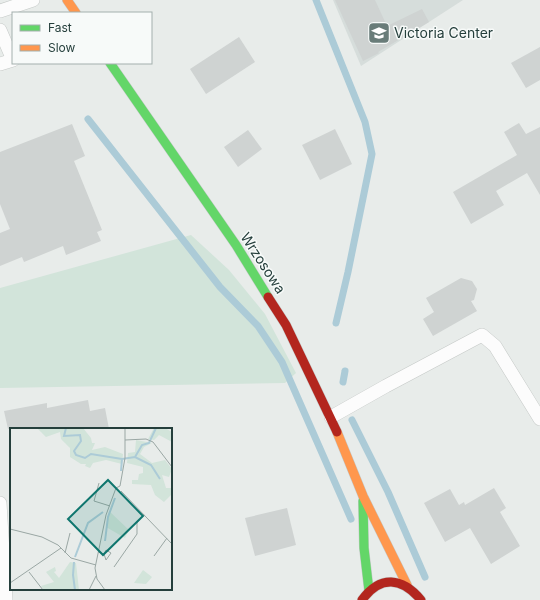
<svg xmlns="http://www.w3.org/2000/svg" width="540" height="600" font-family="Inter,sans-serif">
	<rect width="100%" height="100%" fill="#e8ecea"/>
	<polygon fill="#d6dddb" points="333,0 463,0 361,66"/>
	<polygon fill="#d2e4da" points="191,235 229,270 265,314 296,373 285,383 0,388 0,288"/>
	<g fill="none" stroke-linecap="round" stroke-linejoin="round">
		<g stroke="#accbd7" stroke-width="7">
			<polyline points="316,0 365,122 372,154 348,272 336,323"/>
			<polyline points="88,119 220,287 258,326 282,362 351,519"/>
			<polyline points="343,382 345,371"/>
			<polyline points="352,420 388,492 425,577"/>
		</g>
	</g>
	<g fill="#cfd3d2">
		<polygon points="335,0 375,0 387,26 422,9 429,22 378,52 379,53 363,61"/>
		<polygon points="239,37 255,62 206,94 190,69"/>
		<polygon points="540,47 540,80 526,88 511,63"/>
		<polygon points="519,123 526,134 540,127 540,195 527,173 496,191 504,205 471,224 453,192 517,155 504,132"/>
		<polygon points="72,124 85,156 74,161 102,230 97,232 101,241 66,255 63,246 24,262 22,257 0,266 0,233 10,229 0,204 0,152"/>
		<polygon points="335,129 352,164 320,180 302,145"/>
		<polygon points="248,130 262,149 238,167 224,147"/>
		<polygon points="461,278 472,281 477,289 474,300 471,301 477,311 433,336 423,319 434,312 426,298"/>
		<polygon points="88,400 90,411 105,408 109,429 8,429 4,411 47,403 47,408"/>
		<polygon points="494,488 506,508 500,512 520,546 491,564 470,528 445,542 424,503 450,489 459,505 464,502 465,505"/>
		<polygon points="287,508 296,545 255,556 245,518"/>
	</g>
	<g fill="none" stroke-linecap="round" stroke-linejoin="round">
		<g stroke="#c5c9c7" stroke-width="14">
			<g id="lane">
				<polyline points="0,11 33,0"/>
				<polyline points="0,30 13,60 0,64"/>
				<polyline points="331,417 386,386 482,335 495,346 540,419"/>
				<polyline points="0,503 6,600"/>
			</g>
		</g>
		<g stroke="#c4c9c8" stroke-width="10">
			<g id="fast">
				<polyline points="110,63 236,245 268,297"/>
				<polyline points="363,501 364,548 369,591"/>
			</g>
		</g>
		<g stroke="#c4c9c8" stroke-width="10">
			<g id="slow">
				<polyline points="67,0 76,13"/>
				<polyline points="337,432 363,496 407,585"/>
			</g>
		</g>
		<g stroke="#c4c9c8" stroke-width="10">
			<g id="jam">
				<polyline points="268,297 286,325 337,432"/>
				<path d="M 362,600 C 380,575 402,577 421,600"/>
			</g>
		</g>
		<use href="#lane" stroke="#fcfcfc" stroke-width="13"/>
		<use href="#fast" stroke="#63d668" stroke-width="9"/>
		<use href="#slow" stroke="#ff974d" stroke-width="9"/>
		<use href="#jam" stroke="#b3261e" stroke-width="9"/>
	</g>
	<defs>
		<g id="school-square" transform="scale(1.15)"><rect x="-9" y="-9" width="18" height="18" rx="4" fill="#697c79" stroke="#f7faf9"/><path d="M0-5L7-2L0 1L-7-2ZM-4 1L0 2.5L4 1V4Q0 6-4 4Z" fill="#fff"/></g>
	</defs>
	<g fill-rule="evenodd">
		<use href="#school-square" x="379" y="33"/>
	</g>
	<g text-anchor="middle" stroke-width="3" stroke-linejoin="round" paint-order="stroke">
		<g font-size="14" fill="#253f3c" stroke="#f7faf9" text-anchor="start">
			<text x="394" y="38">Victoria Center</text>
		</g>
		<g font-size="14" fill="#253f3c" stroke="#f7faf9">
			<text transform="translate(263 263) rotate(57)" y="5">Wrzosowa</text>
		</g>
	</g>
	<g transform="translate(10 428)">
		<rect width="162" height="162" fill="#e8ecea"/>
		<path d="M 27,0 L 73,0 L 81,10 L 82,15 L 85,15 L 82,22 L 95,19 L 113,26 L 112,36 L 96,32 L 83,35 L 80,40 L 75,38 L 76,36 L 71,36 L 60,29 L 60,20 L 51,11 L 50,4 L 36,9 ZM 144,0 L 155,0 L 162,4 L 162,14 L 149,7 L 144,12 L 138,11 ZM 126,12 L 142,15 L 134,19 L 130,26 L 142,35 L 155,32 L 162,41 L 159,49 L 152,47 L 156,60 L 162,60 L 162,66 L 154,74 L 145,67 L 141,57 L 122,56 L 122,52 L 128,52 L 129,46 L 133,45 L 133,39 L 117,35 L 118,25 L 125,24 ZM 99,83 L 119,102 L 115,110 L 96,99 ZM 60,134 L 66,135 L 69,162 L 34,162 L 31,158 L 44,154 L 36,144 L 45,139 L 46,143 L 44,144 L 49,150 ZM 133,142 L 142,149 L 136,156 L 124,155 Z" fill="#d2e4da"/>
		<path fill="none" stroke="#accbd7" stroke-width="2" d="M 56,0 L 54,8 L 70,7 L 71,13 L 64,23 L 66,27 L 75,30 L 81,26 L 112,31 L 125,29 L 141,37 L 150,51M 125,29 L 132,17 L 139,15 L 146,0M 111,43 L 112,31M 95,113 L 98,89 L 105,70M 65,129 L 78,95 L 93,84M 64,134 L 63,147 L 65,162"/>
		<path fill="none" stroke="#9aa7a4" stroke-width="1" d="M 115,12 L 136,11 L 143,14 L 162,39M 89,55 L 84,73 L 100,78M 110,58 L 115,30 L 115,0M 111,63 L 162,116M 0,101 L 32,109 L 48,117 L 61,130 L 86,137M 88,124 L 94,126 L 96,122 L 101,125 L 96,132 L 94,126M 55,125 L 60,105M 144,128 L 157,110M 104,139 L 127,106 L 127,95 L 134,86M 19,144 L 33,162M 0,155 L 51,120M 79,162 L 86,148M 95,162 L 87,151 L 85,140 L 96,87 L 106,60 L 110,58"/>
		<path fill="#0f766e" fill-opacity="0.15" stroke="#0f766e" stroke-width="2" d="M 98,52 L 133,88 L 93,127 L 58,91 Z"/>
		<rect width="162" height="162" fill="none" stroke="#253f3c" stroke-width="2"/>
	</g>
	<rect x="12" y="12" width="140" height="52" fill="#f7faf9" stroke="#a3afad"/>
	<rect x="20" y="25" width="20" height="6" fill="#63d668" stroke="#a3afad"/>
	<text x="48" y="32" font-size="12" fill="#253f3c">Fast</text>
	<rect x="20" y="45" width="20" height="6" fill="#ff974d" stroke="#a3afad"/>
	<text x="48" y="52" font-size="12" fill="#253f3c">Slow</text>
</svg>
